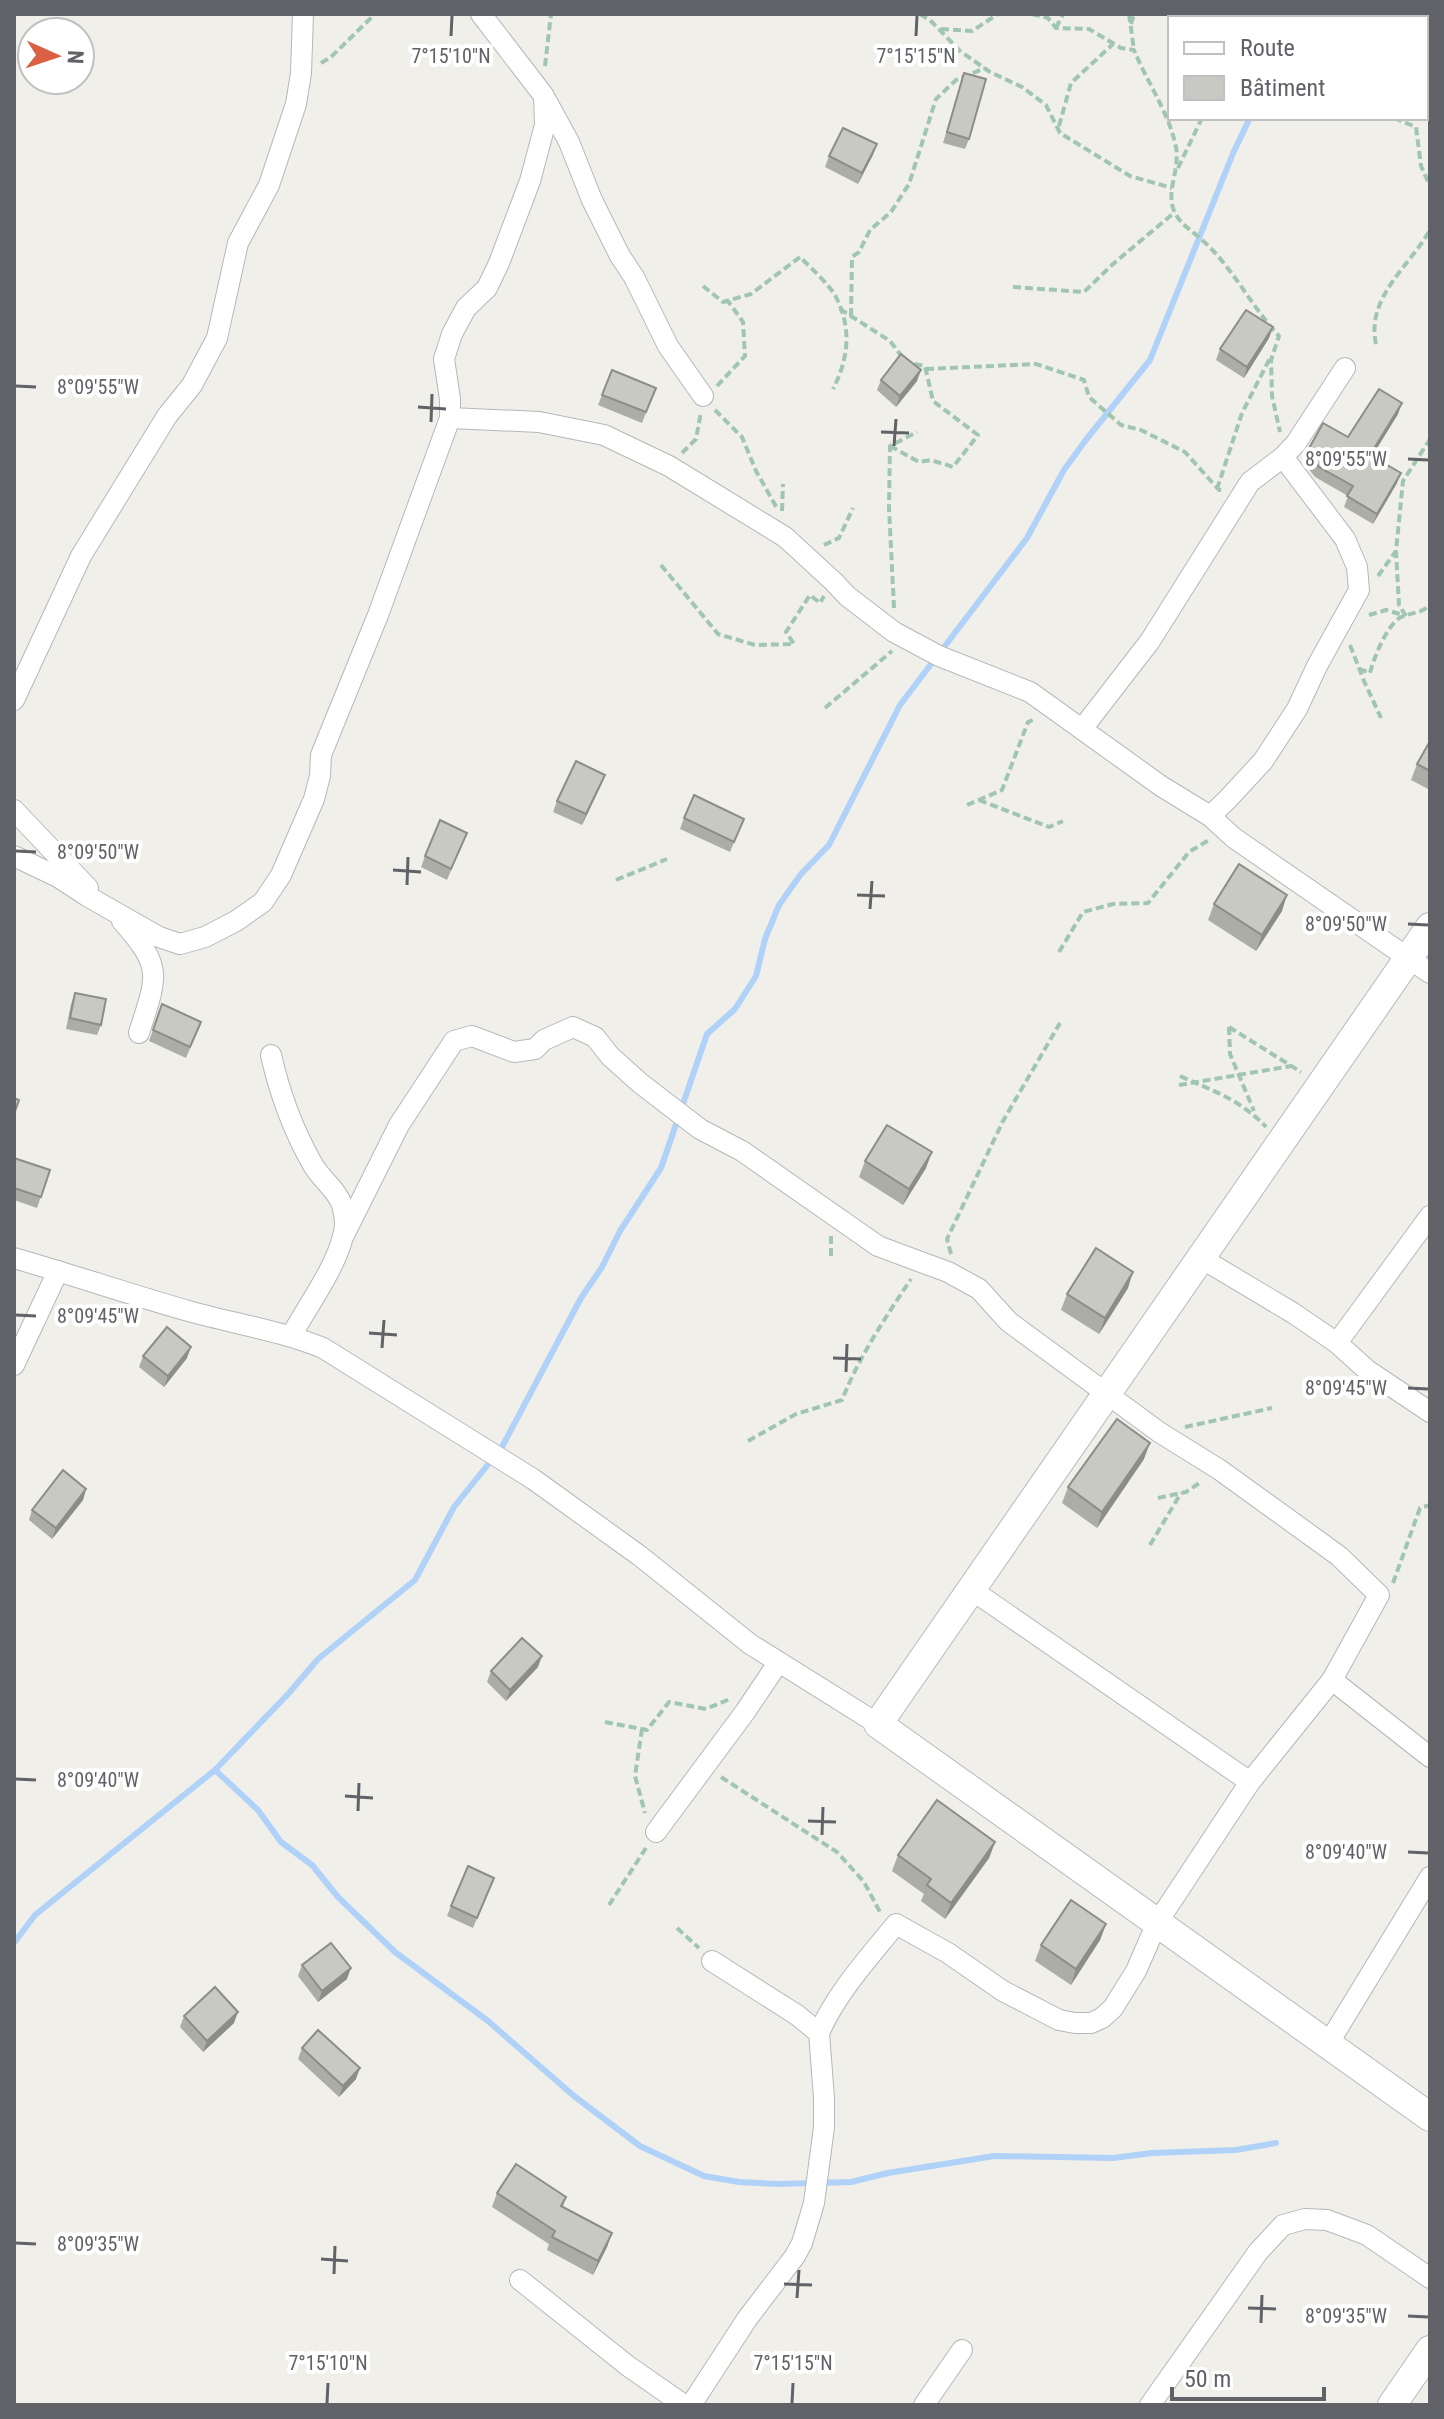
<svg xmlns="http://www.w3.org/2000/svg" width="1444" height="2419" font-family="'Roboto Condensed',sans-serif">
	<rect width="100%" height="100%" fill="#f0efe9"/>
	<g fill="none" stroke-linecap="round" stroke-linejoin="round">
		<g stroke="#b0d1f8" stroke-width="6">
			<polyline points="1296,18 1297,14"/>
			<polyline points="215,1770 258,1810 281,1842 312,1865 338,1897 395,1952 488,2021 574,2096 640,2146 704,2176 739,2182 778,2184 851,2182 888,2173 994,2156 1113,2158 1152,2153 1236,2150 1276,2143"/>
			<polyline points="14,1943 35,1915 215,1770 289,1693 318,1659 415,1580 454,1507 502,1447 581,1298 602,1267 620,1231 661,1168 707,1034 735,1009 756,976 765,939 779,905 801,874 829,845 900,705 1027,538 1064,470 1085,441 1150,360 1234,151 1250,118"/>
		</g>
		<g stroke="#b5b7bb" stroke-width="22">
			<g id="street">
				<polyline points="546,100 569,142 592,200 620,256 634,277 668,346 703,396"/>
				<polyline points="450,418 539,422 604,435 669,466 785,537 834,582 847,596 894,632 939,656 1030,692 1161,786 1210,816 1234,838 1430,973"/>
				<polyline points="14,700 81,556 167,416 192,385 217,338 238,243 269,185 296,104 301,73 303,14"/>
				<polyline points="1082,729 1150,641 1250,482 1283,457 1296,443 1345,368"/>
				<polyline points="14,810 88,888"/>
				<polyline points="1210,816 1227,800 1263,761 1297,709 1317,666 1359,590 1357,567 1345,539 1283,457"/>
				<polyline points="14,856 58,877 87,896 159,937 180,944 205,937 236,921 263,902 281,875 314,799 320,776 321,755 378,615 450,418 450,399 444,359 452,334 466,308 487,288 499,263 530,181 545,125 544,96 481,14"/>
				<path d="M 122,921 C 164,968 157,976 139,1033"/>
				<path d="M 271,1055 C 280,1095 293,1130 313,1165 C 321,1179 337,1190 342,1205 C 345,1215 346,1227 343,1236 C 336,1267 307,1307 291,1336"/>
				<polyline points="344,1235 399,1125 454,1041 472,1036 514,1052 535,1049 544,1040 573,1027 595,1037 610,1056 640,1083 700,1129 742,1151 878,1246 948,1272 979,1289 1009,1322 1159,1432 1220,1470 1339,1556 1379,1595 1332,1680"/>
				<path d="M 14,1258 C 73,1275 132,1295 192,1312 C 236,1324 281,1331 323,1348 L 533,1479 L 640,1556 L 750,1644 L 878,1724"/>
				<polyline points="1201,1258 1293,1313 1337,1343 1430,1216"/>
				<polyline points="1337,1343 1367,1370 1430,1412"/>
				<polyline points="14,1365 58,1271"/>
				<polyline points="972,1590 1250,1782"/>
				<polyline points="656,1832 745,1712 778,1663"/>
				<path d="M 819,2033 C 837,1992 868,1959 896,1924 L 948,1953 L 1003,1991 L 1059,2020 L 1075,2023 L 1091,2023 L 1102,2018 L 1113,2008 L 1136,1971 L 1157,1923 L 1250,1782 L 1332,1680 L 1430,1757"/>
				<polyline points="1328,2044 1430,1877"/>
				<polyline points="520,2280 628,2366 684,2405"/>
				<polyline points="691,2405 747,2319 795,2256 802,2243 814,2203 824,2127 824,2098 819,2033 797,2015 712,1961"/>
				<polyline points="924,2405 962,2350"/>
				<polyline points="1150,2405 1258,2252 1283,2225 1305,2219 1327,2220 1367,2235 1430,2278"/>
			</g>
		</g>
		<g stroke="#b7b9be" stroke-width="30">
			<g id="secondary">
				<polyline points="1430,927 878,1724 1430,2117"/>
				<polyline points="1392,2405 1430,2350"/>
			</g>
		</g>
		<g stroke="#a1c6b0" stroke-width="4" stroke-dasharray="8 4" stroke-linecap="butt">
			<polyline points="920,14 932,22 960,51 990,72 1022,87 1046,105 1060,133 1130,176 1172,188"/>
			<path d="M 1032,14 L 1048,18 L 1056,28 L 1089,29 L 1121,48 L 1134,50 C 1147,82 1169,113 1176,147 C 1180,169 1167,189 1173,208 C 1178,223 1190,229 1201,239 C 1233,267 1250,305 1279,336 L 1271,360 L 1272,396 L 1280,432"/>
			<polyline points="1129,14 1134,50"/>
			<polyline points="1224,14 1224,18"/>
			<polyline points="1353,18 1357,16 1362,18"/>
			<polyline points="1131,24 1134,14"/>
			<polyline points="1056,28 1063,14"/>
			<polyline points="941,29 972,31 998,14"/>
			<polyline points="321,63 331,57 375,14"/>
			<polyline points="545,66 551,14"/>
			<polyline points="1394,118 1416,127 1421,166 1430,186"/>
			<polyline points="1059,126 1071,83 1113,44"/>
			<polyline points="1178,168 1202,118"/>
			<path d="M 703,286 L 723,302 L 751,294 L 800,257 C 811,268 831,286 837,299 C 852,330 848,360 833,389"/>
			<polyline points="1013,287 1084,292 1113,264 1175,212"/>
			<polyline points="840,309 890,341 903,358"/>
			<polyline points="851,316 852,257 859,252 870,230 891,212 909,184 936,99 956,80 985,68"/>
			<path d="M 1376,344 C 1366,297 1409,267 1430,230"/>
			<polyline points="926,369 1036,364 1084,380 1089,397 1121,425 1141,430 1185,452 1219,490 1222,490"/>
			<polyline points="717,386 745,356 743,322 728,301"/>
			<polyline points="715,410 742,437 756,471 778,510"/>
			<polyline points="890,446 919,462 931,460 953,467 978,435 933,401 925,366 910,363"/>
			<polyline points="682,453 696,439 701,412"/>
			<polyline points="1217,489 1242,413 1270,358"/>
			<polyline points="782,511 783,484"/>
			<polyline points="824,545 839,538 853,508"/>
			<polyline points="661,565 718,634 755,645 794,644 786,632 810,595 820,603 824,596"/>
			<polyline points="1378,576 1396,551"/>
			<polyline points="894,608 889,508 890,446 917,432"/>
			<polyline points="1369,615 1386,610 1403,615"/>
			<polyline points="1406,616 1399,605 1396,551 1403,481 1430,439"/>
			<polyline points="1350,645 1364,681 1381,718"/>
			<path d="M 1359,669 L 1370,673 C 1374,657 1387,625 1401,617 C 1412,612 1421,614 1430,605"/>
			<polyline points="825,708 892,651"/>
			<polyline points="979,800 1049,827 1063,821"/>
			<polyline points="967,805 1002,790 1028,722 1035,719"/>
			<polyline points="616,880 667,859"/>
			<polyline points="1059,952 1083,912 1113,904 1148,903 1189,852 1209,840"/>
			<polyline points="1229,1027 1301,1072"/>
			<polyline points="1229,1027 1230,1054 1254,1111"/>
			<path d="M 1180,1076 C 1213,1091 1241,1100 1266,1127"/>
			<polyline points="1179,1085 1291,1066"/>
			<polyline points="831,1236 831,1257"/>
			<polyline points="951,1254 947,1239 1003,1121 1060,1023"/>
			<polyline points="1185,1427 1272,1408"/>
			<path d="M 748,1441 L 796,1414 L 842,1400 C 859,1357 885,1318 911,1279"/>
			<polyline points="1158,1498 1186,1492 1201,1482"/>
			<polyline points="1150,1545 1181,1493"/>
			<polyline points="1393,1583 1420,1508 1430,1505"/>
			<polyline points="605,1722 647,1730 669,1702 706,1709 730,1699"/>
			<polyline points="642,1729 635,1776 645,1813"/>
			<polyline points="721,1777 837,1852 864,1882 881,1914"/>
			<polyline points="609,1905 646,1848"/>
			<polyline points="677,1928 699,1948"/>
		</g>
		<use href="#street" stroke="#fff" stroke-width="20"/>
		<use href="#secondary" stroke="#fff" stroke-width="28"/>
	</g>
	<g fill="#adada8">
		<polygon points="964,73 969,139 965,149 943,143"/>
		<polygon points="877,144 858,184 825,167 829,156"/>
		<polygon points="1273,327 1269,338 1244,378 1216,360 1220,349"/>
		<polygon points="612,370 656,388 642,423 598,405"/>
		<polygon points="881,380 917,381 896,407 877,390"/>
		<polygon points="1398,414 1372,456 1397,483 1373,524 1344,507 1348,496 1315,477 1303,462 1307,452 1348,437"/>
		<polygon points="1430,741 1430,790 1411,780 1417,764"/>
		<polygon points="601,785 582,825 553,812 557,801"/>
		<polygon points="684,818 744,819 730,852 680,829"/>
		<polygon points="467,833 447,880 421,867 425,856"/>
		<polygon points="1214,904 1282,911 1256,951 1208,920"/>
		<polygon points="75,993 101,1025 97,1035 66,1029 71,1004"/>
		<polygon points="162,1004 201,1022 186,1058 149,1041"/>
		<polygon points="14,1158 50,1170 37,1208 14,1200"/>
		<polygon points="865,1161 926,1168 903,1205 859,1177"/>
		<polygon points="1128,1288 1099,1334 1061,1310 1067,1294"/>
		<polygon points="143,1356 187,1358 164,1387 139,1367"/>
		<polygon points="1144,1459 1097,1528 1062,1503 1068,1487"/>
		<polygon points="86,1489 83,1500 52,1539 29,1520 32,1510"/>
		<polygon points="538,1667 506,1701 487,1682 491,1671"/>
		<polygon points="995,1842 989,1858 945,1919 921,1901 924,1894 892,1871 898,1855"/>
		<polygon points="494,1878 473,1928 447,1916 451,1906"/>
		<polygon points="1106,1924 1100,1940 1071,1985 1035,1961 1041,1945"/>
		<polygon points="302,1965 347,1979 318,2002 298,1976"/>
		<polygon points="184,2016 234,2023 203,2052 180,2027"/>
		<polygon points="302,2048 356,2079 339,2097 298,2059"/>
		<polygon points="497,2193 566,2197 563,2207 612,2233 607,2247 593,2275 547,2250 549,2244 492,2207"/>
	</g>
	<g fill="#8d8d88">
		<polygon points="877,144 873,155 858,184 862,173"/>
		<polygon points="1273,327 1269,338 1244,378 1247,367"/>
		<polygon points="921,370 917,381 896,407 900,396"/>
		<polygon points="1402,403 1398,414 1366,466 1370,455"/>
		<polygon points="1401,473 1397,483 1373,524 1377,514"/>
		<polygon points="605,775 601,785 582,825 586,814"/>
		<polygon points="1287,895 1282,911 1256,951 1262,935"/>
		<polygon points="932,1152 926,1168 903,1205 909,1189"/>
		<polygon points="1133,1272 1128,1288 1099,1334 1105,1318"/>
		<polygon points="191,1347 187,1358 164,1387 168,1376"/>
		<polygon points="1150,1443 1144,1459 1097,1528 1102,1512"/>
		<polygon points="86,1489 83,1500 52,1539 56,1528"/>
		<polygon points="542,1656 538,1667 506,1701 510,1690"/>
		<polygon points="995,1842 989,1858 945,1919 951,1903"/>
		<polygon points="1106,1924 1100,1940 1071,1985 1076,1969"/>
		<polygon points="351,1968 347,1979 318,2002 322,1991"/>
		<polygon points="238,2012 234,2023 203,2052 207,2041"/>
		<polygon points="360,2068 356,2079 339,2097 343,2086"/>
		<polygon points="612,2233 607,2247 593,2275 598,2261"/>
	</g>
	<g fill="#c9c9c3" stroke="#8d8d88" stroke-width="2">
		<polygon points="964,73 986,79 969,139 947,132"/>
		<polygon points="843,128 877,144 862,173 829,156"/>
		<polygon points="1246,310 1273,327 1247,367 1220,349"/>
		<polygon points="901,354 921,370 900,396 881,380"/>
		<polygon points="612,370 656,388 646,412 602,395"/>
		<polygon points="1379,389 1402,403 1370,455 1401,473 1377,514 1347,496 1353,486 1319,467 1307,452 1323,423 1348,437"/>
		<polygon points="1430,741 1430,771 1417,764"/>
		<polygon points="576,761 605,775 586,814 557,801"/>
		<polygon points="694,795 744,819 734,842 684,818"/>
		<polygon points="440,820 467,833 451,869 425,856"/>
		<polygon points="1239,864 1287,895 1262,935 1214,904"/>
		<polygon points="75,993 106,999 101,1025 70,1018"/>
		<polygon points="162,1004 201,1022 190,1047 153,1030"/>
		<polygon points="14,1098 19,1100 14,1114"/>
		<polygon points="887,1125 932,1152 909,1189 865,1161"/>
		<polygon points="14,1158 50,1170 41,1197 14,1188"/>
		<polygon points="1096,1248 1133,1272 1105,1318 1067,1294"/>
		<polygon points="167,1327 191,1347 168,1376 143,1356"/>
		<polygon points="1117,1419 1150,1443 1102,1512 1068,1487"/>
		<polygon points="63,1470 86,1489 56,1528 32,1510"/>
		<polygon points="522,1638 542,1656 510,1690 491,1671"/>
		<polygon points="937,1800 995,1842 951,1903 927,1885 931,1879 898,1855"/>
		<polygon points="468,1866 494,1878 477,1918 451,1906"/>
		<polygon points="1071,1900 1106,1924 1076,1969 1041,1945"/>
		<polygon points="331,1943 351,1968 322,1991 302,1965"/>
		<polygon points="215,1987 238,2012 207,2041 184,2016"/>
		<polygon points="318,2030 360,2068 343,2086 302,2048"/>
		<polygon points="516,2164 566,2197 561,2206 612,2233 598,2261 552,2237 555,2231 497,2193"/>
	</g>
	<path fill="none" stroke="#606267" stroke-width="3" d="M 451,36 L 452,16M 916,36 L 917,16M 16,386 L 36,387M 418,407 L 446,409M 431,422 L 432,394M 881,432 L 909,433M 894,446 L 896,419M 1408,459 L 1428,460M 16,851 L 36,852M 393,870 L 421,872M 407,885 L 408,857M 857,895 L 885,896M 870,909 L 872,881M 1408,924 L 1428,925M 16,1315 L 36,1316M 369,1333 L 397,1335M 382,1348 L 384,1320M 833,1358 L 861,1359M 846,1372 L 847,1344M 1408,1388 L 1428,1389M 16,1779 L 36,1780M 345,1796 L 373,1798M 358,1811 L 359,1783M 808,1821 L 836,1822M 822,1835 L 823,1807M 1408,1852 L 1428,1853M 16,2243 L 36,2244M 321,2259 L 348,2261M 334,2274 L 335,2246M 784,2284 L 812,2285M 797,2298 L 799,2270M 1248,2308 L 1276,2309M 1408,2316 L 1428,2317M 1261,2323 L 1262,2295M 327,2403 L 328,2383M 792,2403 L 793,2383"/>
	<g font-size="20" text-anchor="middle" fill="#606267" stroke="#fff" stroke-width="8" stroke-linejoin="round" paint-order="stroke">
		<text x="451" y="63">7°15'10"N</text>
		<text x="916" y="63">7°15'15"N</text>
		<text x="98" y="394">8°09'55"W</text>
		<text x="1346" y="466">8°09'55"W</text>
		<text x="98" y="859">8°09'50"W</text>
		<text x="1346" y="931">8°09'50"W</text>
		<text x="98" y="1323">8°09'45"W</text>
		<text x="1346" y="1395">8°09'45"W</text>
		<text x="98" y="1787">8°09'40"W</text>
		<text x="1346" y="1859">8°09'40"W</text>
		<text x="98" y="2251">8°09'35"W</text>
		<text x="1346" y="2323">8°09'35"W</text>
		<text x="328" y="2370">7°15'10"N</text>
		<text x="793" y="2370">7°15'15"N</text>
	</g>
	<rect width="1444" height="2419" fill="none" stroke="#606267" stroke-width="32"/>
	<rect x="1168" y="16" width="260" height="104" fill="#ffffff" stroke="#bfc0c2" stroke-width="2"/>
	<rect x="1184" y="42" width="40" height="12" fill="#ffffff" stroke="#bfc0c2" stroke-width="2"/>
	<text x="1240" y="56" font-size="24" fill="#606267">Route</text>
	<rect x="1184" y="76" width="40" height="24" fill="#c9c9c3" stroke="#bfc0c2" stroke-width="2"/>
	<text x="1240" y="96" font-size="24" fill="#606267">Bâtiment</text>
	<g transform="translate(56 56) rotate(93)"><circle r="38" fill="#ffffff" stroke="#bfc0c2" stroke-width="2"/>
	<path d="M0-6L14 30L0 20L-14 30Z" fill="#dc6043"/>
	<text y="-12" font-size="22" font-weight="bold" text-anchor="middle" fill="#606267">N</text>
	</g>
	<path d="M1172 2387v12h152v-12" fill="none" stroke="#606267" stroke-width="4"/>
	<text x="1184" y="2387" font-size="24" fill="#606267" stroke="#ffffff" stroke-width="6" paint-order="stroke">50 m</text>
</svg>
